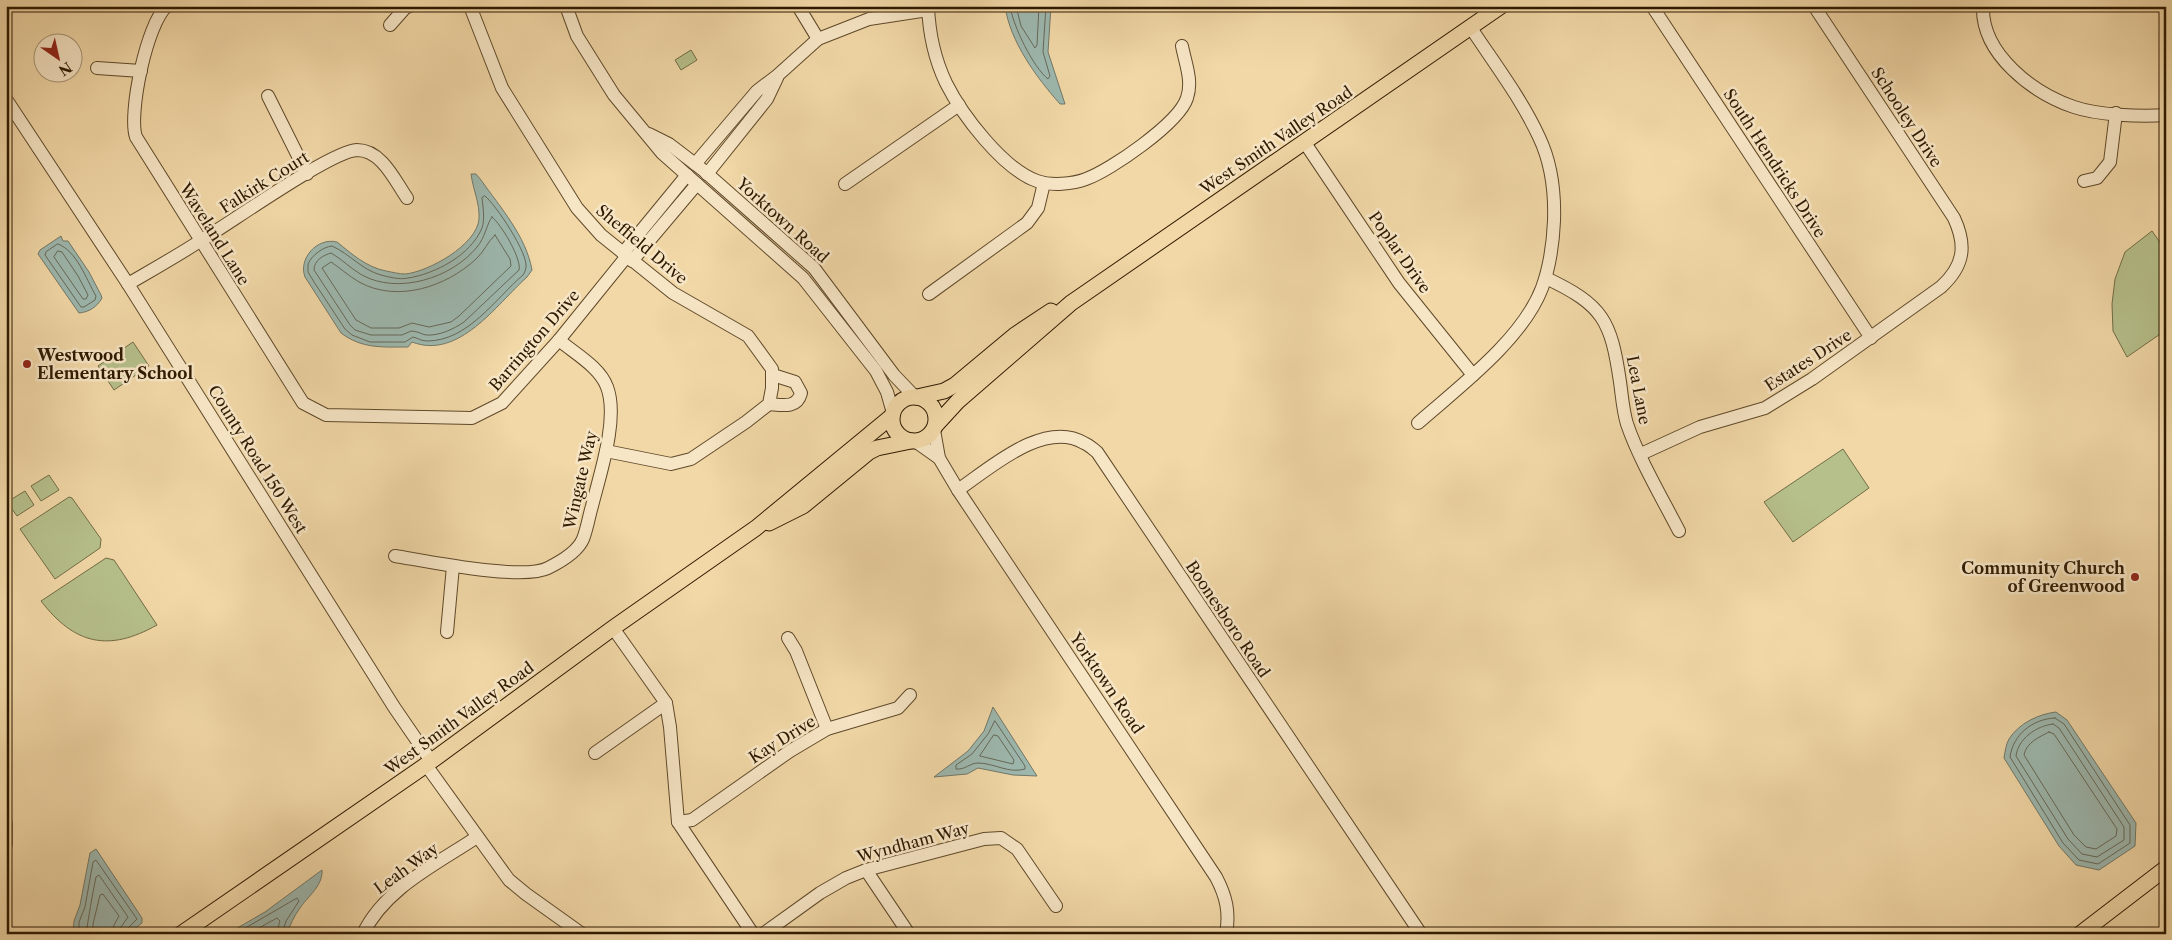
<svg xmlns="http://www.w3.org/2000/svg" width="2172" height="940" font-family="'Libre Caslon Text',serif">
	<rect width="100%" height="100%" fill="#f2d8a7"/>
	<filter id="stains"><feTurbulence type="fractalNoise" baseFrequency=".004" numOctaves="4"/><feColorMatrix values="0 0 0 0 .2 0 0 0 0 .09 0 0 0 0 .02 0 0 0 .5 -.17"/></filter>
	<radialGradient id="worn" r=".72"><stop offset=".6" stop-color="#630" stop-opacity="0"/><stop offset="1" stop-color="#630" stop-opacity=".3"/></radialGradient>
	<g fill="#b6c08b" stroke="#726c46">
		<polygon points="691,50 697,60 681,70 675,60"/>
		<polygon points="2152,231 2166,251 2166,330 2127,357 2113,331 2112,304 2115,279 2125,252"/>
		<polygon points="133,342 149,366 114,390 98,366"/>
		<polygon points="1843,449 1869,488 1793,542 1764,502"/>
		<polygon points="49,475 59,490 41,501 31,486"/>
		<polygon points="25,491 34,505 17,516 7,502"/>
		<polygon points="69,497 72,498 101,539 100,548 55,579 20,529"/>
		<path d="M 106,558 L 114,560 L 157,625 C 109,652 75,645 41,601 Z"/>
	</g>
	<g fill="#9db8af" stroke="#717869">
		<path d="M 1005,6 L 1051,6 L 1048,52 L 1065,104 L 1060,104 C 1037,78 1010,42 1005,6 Z"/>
		<path d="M 471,174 L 476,174 L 481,180 C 500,207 526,236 532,270 L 527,277 C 496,305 459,360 412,342 L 408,347 C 383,347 362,349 341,333 L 305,277 C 298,259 317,237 337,242 C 352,254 366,267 386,271 C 392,272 399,274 405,274 C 428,272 477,245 479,219 C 480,203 473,190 471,174 Z"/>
		<path d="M 61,236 L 63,241 L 68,241 L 89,272 L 101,295 L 102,298 C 97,307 89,312 79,313 L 38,254 L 40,250 Z"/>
		<polygon points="993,707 1037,776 1013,775 978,768 967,774 934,777 968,751 984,731"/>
		<path d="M 2056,712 L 2067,720 L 2136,823 L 2135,846 L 2099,870 L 2076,865 L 2059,846 L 2004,758 C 2005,752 2006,744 2009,739 C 2019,723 2039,714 2056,712 Z"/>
		<polygon points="96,849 142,918 142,923 128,934 73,934 74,921 80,905 90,853"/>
		<path d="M 322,870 C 323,886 308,896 300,908 C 294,916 290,925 287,934 L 227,934 L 265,912 Z"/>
	</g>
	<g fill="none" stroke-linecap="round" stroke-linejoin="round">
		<g stroke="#666858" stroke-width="1">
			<path d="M 1010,6 C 1013,26 1033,67 1048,79 L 1050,76 L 1043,52 L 1046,6"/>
			<polyline points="1016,6 1021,26 1035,48 1037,45 1039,6"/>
			<path d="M 485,196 C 496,205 528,253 526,267 C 526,269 524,274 523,275 C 495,299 468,341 427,341 C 421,341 418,338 413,337 L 405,342 L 370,342 L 352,335 L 345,329 L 314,282 L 308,272 L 308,264 C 312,255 323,247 332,246 C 350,254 362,270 381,275 C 389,277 400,280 408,278 C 435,274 471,255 482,228 C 485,219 483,207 482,198 Z"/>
			<path d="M 492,217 C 501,224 522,259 519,270 L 464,322 C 454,329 439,336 426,335 C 421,334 417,331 411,331 L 402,335 L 371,335 L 355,330 L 350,325 L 314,270 C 314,260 324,255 331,253 C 342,259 351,269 362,275 C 398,295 452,278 477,247 C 485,238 487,223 492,217 Z"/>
			<path d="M 495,235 L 510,259 L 511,266 L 459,316 L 451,322 L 429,327 L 412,323 L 399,328 L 371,328 L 356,320 L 322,268 L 331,262 C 340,268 349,276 359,282 C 397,303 446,287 476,259 C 484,252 488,241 495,235 Z"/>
			<path d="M 58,244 C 77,251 86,279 96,296 L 95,300 L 84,307 L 81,307 L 45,255 L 46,252 Z"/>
			<polygon points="58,251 62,252 78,276 88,295 86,299 83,299 54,257"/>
			<path d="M 2055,718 L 2064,724 L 2130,825 L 2130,843 L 2098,864 L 2079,860 L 2063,843 L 2010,757 C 2013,735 2032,719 2055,718 Z"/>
			<path d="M 995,721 L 1025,766 L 1025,769 C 1009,774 994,763 978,763 C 970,763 965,770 956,769 L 956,765 L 972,754 L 988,734 Z"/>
			<path d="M 2053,724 L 2059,728 L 2124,827 L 2124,840 L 2097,857 L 2082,854 L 2068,839 L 2016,756 C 2018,739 2036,726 2053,724 Z"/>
			<path d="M 2049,732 L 2054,734 L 2117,829 L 2116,836 L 2096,849 L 2086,847 L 2074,835 L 2024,755 C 2026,743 2039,737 2049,732 Z"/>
			<polygon points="994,735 998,736 1014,760 1013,764 980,756"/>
			<polyline points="79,934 79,922 85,907 93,862 96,860 137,919 127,929 126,934"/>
			<path d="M 86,934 C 89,915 92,896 96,877 L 99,875 L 128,917 L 121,927 L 120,934"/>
			<polyline points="93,934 93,924 100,895 103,894 119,916 114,925 112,934"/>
			<polyline points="235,934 297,898 299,901 286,921 282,934"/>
			<polyline points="248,934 277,918 280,921 276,934"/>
		</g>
		<g stroke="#5f492a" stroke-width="14">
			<g id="minor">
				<path d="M 167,6 C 147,22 128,114 136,137 L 303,403 L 326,415 L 472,418 L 502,403 L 559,340 L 627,256"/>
				<polyline points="470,6 502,88 577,208 601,235 673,293 748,336 772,369 772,388 769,404 746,422 691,459 671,464 606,451"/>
				<polyline points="566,6 577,36 614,95 662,153 803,278 876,371 887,392 893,413"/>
				<polyline points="798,6 818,39"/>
				<path d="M 928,6 C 929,32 935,60 946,83 C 962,115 1003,169 1037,181 C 1051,186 1073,184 1086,179 C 1111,170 1179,123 1187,98 C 1193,81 1185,62 1182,46"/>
				<polyline points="1652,6 1871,338"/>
				<path d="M 1983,6 C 1981,54 2033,93 2074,107 C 2097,115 2141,117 2166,115"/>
				<polyline points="6,8 9,6"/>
				<polyline points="390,25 405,8 410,6"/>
				<polyline points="97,68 141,71"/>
				<polyline points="268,96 307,174"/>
				<polyline points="6,99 128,284 394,707 431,761"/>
				<polyline points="649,134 669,144 703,170 814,268 894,375 915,397"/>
				<polyline points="1305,143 1399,283 1473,375"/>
				<polyline points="695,164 757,91 778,75 818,39 869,19 928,10"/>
				<polyline points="707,174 767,99 777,78"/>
				<polyline points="2084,181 2097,178 2110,162 2116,113"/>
				<polyline points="845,184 959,105"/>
				<polyline points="623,253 687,175"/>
				<polyline points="632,261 697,184"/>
				<path d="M 1546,278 C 1603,305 1611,320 1620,382 C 1622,396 1623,411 1627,424 C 1639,459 1662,498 1679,531"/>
				<path d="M 128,284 C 152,270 177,256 200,241 C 229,224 331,151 357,150 C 382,150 395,181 407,198"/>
				<polyline points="929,294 1027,223 1038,208 1044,183"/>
				<path d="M 769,404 C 782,405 797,409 801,393 L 795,382 L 773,375"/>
				<path d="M 1418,423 C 1459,387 1522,340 1542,288 C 1550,266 1553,244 1554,221 C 1555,192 1552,164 1539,137 C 1521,98 1494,63 1471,28"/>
				<path d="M 934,430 L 939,458 L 958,490 L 1216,877 C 1226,896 1230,912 1226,934"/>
				<polyline points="915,441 939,458"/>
				<path d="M 1641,454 L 1700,427 L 1765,408 L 1812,379 L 1941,287 C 1964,266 1967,246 1954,218 L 1814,6"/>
				<path d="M 958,490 C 989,469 1044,419 1084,443 C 1089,445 1093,449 1097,452 L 1421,934"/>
				<path d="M 395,556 C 426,561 522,581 548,568 C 560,562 578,551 583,539 C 587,529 589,516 592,506 C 600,474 619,418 607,387 C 600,367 574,353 559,340"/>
				<polyline points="613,628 666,703 670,727 678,822 753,934"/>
				<polyline points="447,632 453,566"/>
				<polyline points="788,638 796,651 827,729"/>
				<polyline points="595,753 666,703"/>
				<polyline points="426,765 509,880 526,894 582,934"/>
				<polyline points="678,822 692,820 790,751 827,729 898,708 910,695"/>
				<polyline points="6,823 6,844"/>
				<polyline points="866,870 909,934"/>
				<path d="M 363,934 C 385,888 437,864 477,837"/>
				<polyline points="763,934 820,893 846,878 866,870 984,839 1001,838 1017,849 1056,906"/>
			</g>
		</g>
		<g stroke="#2e1900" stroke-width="17">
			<g id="major">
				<circle cx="914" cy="419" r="22"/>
				<polyline points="917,397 944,391 955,385 1015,335 1051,311"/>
				<polyline points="936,425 958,401 1071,303 1501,6"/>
				<polyline points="769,523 803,506 869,452 877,448 911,441"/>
				<polyline points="181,934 426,765 613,628 756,528 892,416"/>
				<polyline points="2080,934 2166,868"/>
			</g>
		</g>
		<use href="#minor" stroke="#f7e6c6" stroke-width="12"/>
		<use href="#major" stroke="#f2d8a7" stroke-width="15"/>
	</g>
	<g fill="#8f2418" stroke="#f7e6c6" stroke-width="2">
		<circle cx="27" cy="364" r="5"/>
		<circle cx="2135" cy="577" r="5"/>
	</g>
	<g text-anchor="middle" stroke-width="5" stroke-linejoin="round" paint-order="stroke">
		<g font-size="16" fill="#2e1900" stroke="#f7e6c6">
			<text transform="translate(1907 117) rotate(57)" y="6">Schooley Drive</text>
			<text transform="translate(1276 140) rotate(-34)" y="6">West Smith Valley Road</text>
			<text transform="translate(1775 163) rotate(57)" y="6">South Hendricks Drive</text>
			<text transform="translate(264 182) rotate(-32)" y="6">Falkirk Court</text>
			<text transform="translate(783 220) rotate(42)" y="6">Yorktown Road</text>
			<text transform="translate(215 234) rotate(58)" y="6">Waveland Lane</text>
			<text transform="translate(642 244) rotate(40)" y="6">Sheffield Drive</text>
			<text transform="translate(1400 252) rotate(55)" y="6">Poplar Drive</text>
			<text transform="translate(534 340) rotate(-49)" y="6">Barrington Drive</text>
			<text transform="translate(1808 360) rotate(-33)" y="6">Estates Drive</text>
			<text transform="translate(1639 390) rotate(79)" y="6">Lea Lane</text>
			<text transform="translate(258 459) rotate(58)" y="6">County Road 150 West</text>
			<text transform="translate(580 480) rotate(-77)" y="6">Wingate Way</text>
			<text transform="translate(1228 619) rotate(56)" y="6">Boonesboro Road</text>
			<text transform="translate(1107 683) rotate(56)" y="6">Yorktown Road</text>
			<text transform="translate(459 718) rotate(-36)" y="6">West Smith Valley Road</text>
			<text transform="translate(782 739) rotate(-32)" y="6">Kay Drive</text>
			<text transform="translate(913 842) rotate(-15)" y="6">Wyndham Way</text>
			<text transform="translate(406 868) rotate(-36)" y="6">Leah Way</text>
		</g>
		<g font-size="16" font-weight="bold" fill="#2e1900" stroke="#f7e6c6" text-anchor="start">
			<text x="37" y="361">Westwood<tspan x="37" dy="18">Elementary School</tspan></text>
			<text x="2125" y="574" text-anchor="end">Community Church<tspan x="2125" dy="18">of Greenwood</tspan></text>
		</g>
	</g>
	<rect width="2172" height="940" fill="none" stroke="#f2d8a7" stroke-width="25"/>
	<rect x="8" y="8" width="2157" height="925" fill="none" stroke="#2e1900" stroke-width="2.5"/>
	<rect x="12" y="12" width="2147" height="915" fill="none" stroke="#2e1900"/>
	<g transform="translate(58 58) rotate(146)"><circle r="24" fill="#f7e6c6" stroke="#a79477"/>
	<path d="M0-4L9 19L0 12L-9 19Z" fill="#8f2418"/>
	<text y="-8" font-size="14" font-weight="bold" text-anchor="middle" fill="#2e1900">N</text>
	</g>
	<rect width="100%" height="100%" filter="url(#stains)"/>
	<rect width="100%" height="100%" fill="url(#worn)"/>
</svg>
